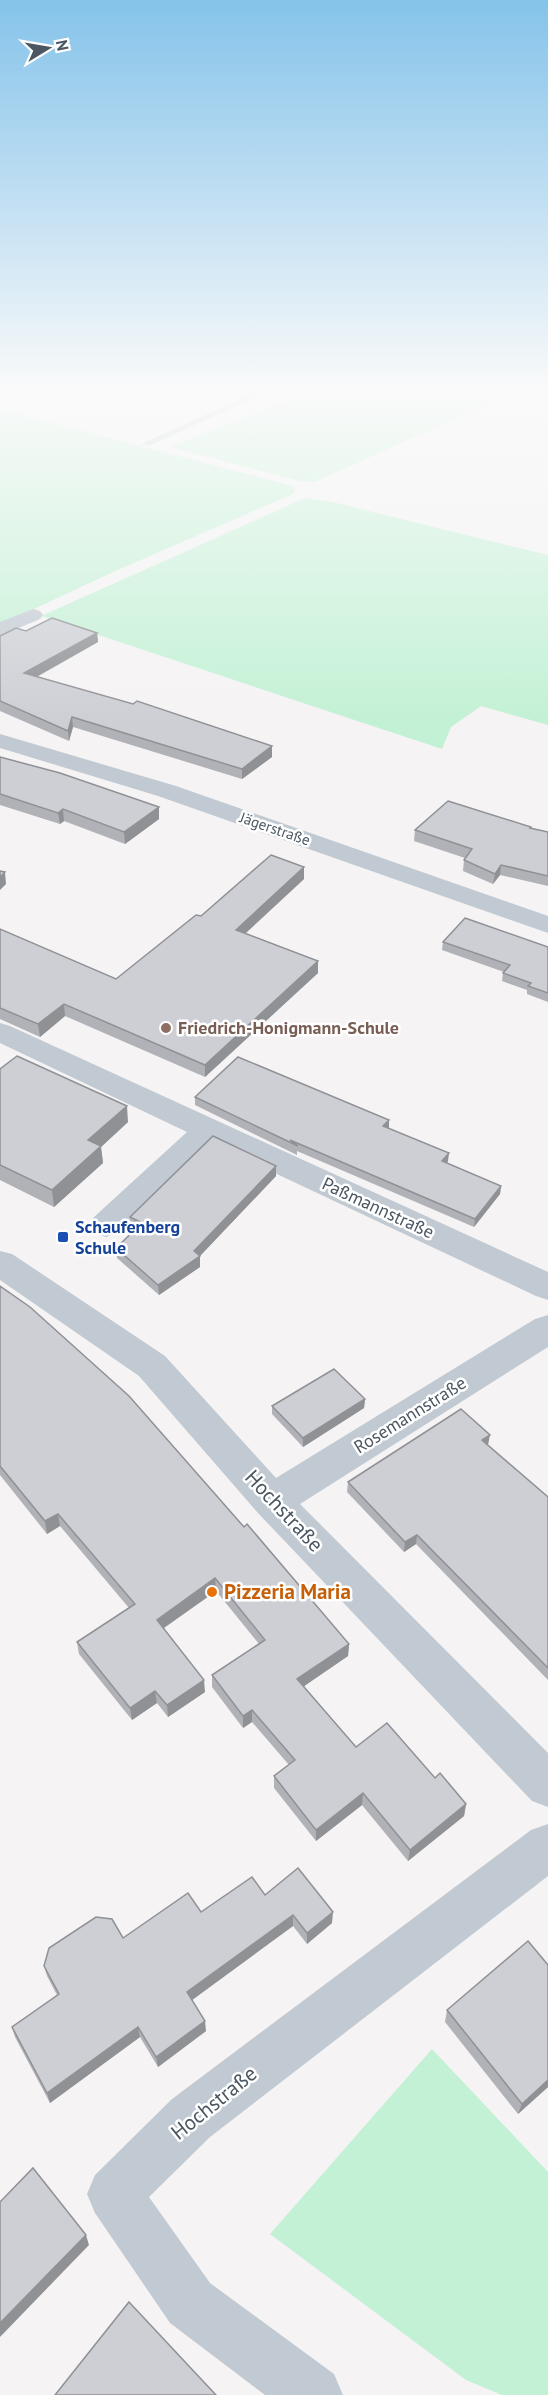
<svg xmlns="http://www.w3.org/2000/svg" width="548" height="2395" font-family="'PT Sans',sans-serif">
	<rect width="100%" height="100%" fill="#f5f3f3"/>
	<g fill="#c3f1d5">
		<polygon points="324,386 528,386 315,482 300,481 170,447"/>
		<polygon points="0,409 293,486 295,489 293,494 113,572 0,625"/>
		<polygon points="305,498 333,502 548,555 548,725 481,706 451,727 442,749 41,616"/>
		<polygon points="432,2049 548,2172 548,2395 502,2395 466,2380 270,2234"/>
	</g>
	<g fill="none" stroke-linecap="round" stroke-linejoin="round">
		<polygon fill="#c1cad2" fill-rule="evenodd" points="231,386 246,386 267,392 149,446 141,444 253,393"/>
		<g fill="#c1cad2" fill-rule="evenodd">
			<polygon points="33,609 40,611 43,615 40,619 0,636 0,622"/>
			<polygon points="0,734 176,786 548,916 548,933 158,796 0,748"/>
			<polygon points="0,1023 10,1026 548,1272 548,1300 536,1296 213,1144 118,1233 106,1237 94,1233 89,1225 94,1217 187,1132 0,1043"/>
			<polygon points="0,1251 12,1254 165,1356 276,1478 535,1319 548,1315 548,1347 300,1504 548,1753 548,1807 532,1801 258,1513 139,1376 0,1280"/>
			<polygon points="548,1824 548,1876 210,2137 149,2197 210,2283 334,2374 343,2395 265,2395 170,2323 95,2213 87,2194 95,2175 172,2099 531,1830"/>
		</g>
	</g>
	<g fill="#b0b2b7">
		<polygon points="26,631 97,633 98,642 37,677 272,746 272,757 242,779 73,727 69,741 0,711 0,636"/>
		<polygon points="0,757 159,807 159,819 125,844 64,821 60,824 0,805"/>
		<polygon points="531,827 531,828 548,832 548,886 500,875 493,884 463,871 464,860 465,858 414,841 415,830"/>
		<polygon points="304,867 304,879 246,933 318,961 318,973 205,1077 65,1016 40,1037 0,1019 0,929 116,979 201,916"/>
		<polygon points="443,942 548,947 548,1002 527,994 527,990 502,981 503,973 504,972 442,950"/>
		<polygon points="0,1069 128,1122 101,1147 103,1163 54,1207 0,1180"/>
		<polygon points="195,1097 448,1161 447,1163 501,1186 500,1194 474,1227 297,1151 297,1155 195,1105"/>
		<polygon points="276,1166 276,1176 200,1256 200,1267 159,1295 117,1258 116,1248 136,1229 131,1227 130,1217"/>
		<polygon points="0,1286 244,1527 349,1644 348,1656 304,1686 356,1747 435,1778 466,1804 464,1816 408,1861 362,1805 316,1841 274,1788 274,1776 289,1765 252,1722 243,1728 212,1687 212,1675 259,1644 216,1591 164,1628 205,1692 168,1717 157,1703 132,1720 79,1654 77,1642 129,1608 60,1526 47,1534 0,1475"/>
		<polygon points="365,1399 364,1408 303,1447 272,1414 272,1406"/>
		<polygon points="488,1445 548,1497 548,1680 416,1544 404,1552 347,1492 348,1482"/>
		<polygon points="265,1895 332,1923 307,1944 293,1926 192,2000 206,2031 158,2067 140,2037 50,2103 15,2037 12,2027 57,1995 47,1976 44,1966 201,1912"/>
		<polygon points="447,2010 548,2087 518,2114 445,2022"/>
	</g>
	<g fill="#909195">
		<polygon points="97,633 98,642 25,683 24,673"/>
		<polygon points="72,717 73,727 69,741 68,731"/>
		<polygon points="272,746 272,757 242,779 242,769"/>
		<polygon points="159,807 159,819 125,844 124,832"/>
		<polygon points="63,809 64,821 60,824 58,813"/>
		<polygon points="501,865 500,875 493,884 495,874"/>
		<polygon points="304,867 304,879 236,942 236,930"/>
		<polygon points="5,872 6,884 0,890 0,877"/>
		<polygon points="318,961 318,973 205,1077 205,1065"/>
		<polygon points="64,1004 65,1016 40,1037 38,1024"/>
		<polygon points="127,1106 128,1122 101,1147 103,1163 54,1207 52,1190 88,1140"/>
		<polygon points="389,1120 389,1128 383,1126"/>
		<polygon points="449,1153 448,1161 441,1169 442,1161"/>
		<polygon points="276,1166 276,1176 199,1257 200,1256 200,1267 159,1295 158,1285 194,1251"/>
		<polygon points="501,1186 500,1194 474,1227 475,1219"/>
		<polygon points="365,1399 364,1408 303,1447 303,1438"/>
		<polygon points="490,1435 488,1445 482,1440"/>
		<polygon points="58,1514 60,1526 47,1534 45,1521"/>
		<polygon points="417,1535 416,1544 404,1552 405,1542"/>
		<polygon points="215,1578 216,1591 158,1632 157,1620"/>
		<polygon points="349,1644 348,1656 297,1691 297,1679"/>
		<polygon points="204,1680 205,1692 168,1717 167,1705"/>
		<polygon points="155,1691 157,1703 132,1720 130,1708"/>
		<polygon points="252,1710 252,1722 243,1728 243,1716"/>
		<polygon points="363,1793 362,1805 316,1841 316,1830"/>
		<polygon points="466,1804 464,1816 408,1861 410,1850"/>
		<polygon points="333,1912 332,1923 307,1944 307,1933"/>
		<polygon points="293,1915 293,1926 188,2003 187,1992"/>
		<polygon points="205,2021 206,2031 158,2067 156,2057"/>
		<polygon points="138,2027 140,2037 50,2103 47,2093"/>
		<polygon points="548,2080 548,2087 518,2114 522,2104"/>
		<polygon points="86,2235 89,2245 0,2337 0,2323"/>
	</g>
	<g fill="#cdcfd5" stroke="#909195" stroke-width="1.5">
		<polygon points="52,618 97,633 24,673 133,704 137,701 272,746 242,769 72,717 68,731 0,701 0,636 16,628 26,631"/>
		<polygon points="0,757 60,773 159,807 124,832 63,809 58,813 0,794"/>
		<polygon points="448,801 531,827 530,828 548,832 548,876 501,865 495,874 464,860 472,849 415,830"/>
		<polygon points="271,855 304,867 236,930 318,961 205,1065 64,1004 38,1024 0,1008 0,929 116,979 196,915 201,916"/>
		<polygon points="0,871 5,872 0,877"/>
		<polygon points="465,918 548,947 548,993 528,986 531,983 503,973 510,965 443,942"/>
		<polygon points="17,1056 127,1106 88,1140 101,1146 52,1190 0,1165 0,1069"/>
		<polygon points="238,1057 389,1120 383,1126 449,1153 442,1161 501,1186 475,1219 290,1140 298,1146 195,1097"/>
		<polygon points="213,1136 276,1166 194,1251 200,1256 158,1285 116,1248 142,1223 130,1217"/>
		<polygon points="0,1286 30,1307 129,1396 244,1527 247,1524 349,1644 297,1679 356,1747 387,1723 435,1778 440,1773 466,1804 410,1850 363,1793 316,1830 274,1776 295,1760 252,1710 243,1716 212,1675 265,1640 215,1578 157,1620 204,1680 167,1705 155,1691 130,1708 77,1642 135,1604 58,1514 45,1521 0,1466"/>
		<polygon points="334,1369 365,1399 303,1438 272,1406"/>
		<polygon points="461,1409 490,1435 482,1440 548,1497 548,1668 417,1535 405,1542 348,1482"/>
		<polygon points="298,1868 333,1912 307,1933 293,1915 187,1992 205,2021 156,2057 138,2027 47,2093 12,2027 59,1994 44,1966 49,1948 96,1917 112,1919 123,1938 188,1893 201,1912 252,1877 265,1895"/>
		<polygon points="528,1941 548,1965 548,2080 522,2104 447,2010"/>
		<polygon points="33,2168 86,2235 0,2323 0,2202"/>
		<polygon points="129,2302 216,2395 55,2395"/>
	</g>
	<linearGradient id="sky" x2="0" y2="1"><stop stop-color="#85c3ea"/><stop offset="0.54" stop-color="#fafafa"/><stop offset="1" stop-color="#fafafa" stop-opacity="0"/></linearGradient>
	<rect width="548" height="721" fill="url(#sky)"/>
	<circle fill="#8d6e63" stroke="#fff" stroke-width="2" cx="166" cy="1028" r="6"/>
	<rect fill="#1a4fb4" stroke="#fff" stroke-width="2" x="57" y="1231" width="12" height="12" rx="3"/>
	<circle fill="#e8710a" stroke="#fff" stroke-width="2" cx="212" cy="1592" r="6"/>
	<g text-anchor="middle" stroke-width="5" stroke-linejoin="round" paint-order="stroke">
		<g font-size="15" fill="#4a5661" stroke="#fff">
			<text transform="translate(275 829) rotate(19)" y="5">Jägerstraße</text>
		</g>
		<g font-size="18" font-weight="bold" fill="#785e54" stroke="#fff" text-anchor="start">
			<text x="178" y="1034">Friedrich-Honigmann-Schule</text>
		</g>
		<g font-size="18" fill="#4a5661" stroke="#fff">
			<text transform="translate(378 1208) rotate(25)" y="6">Paßmannstraße</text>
			<text transform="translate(410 1415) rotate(-32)" y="6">Rosemannstraße</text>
		</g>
		<g font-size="18" font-weight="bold" fill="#164399" stroke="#fff" text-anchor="start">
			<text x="75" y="1233">Schaufenberg<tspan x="75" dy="21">Schule</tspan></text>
		</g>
		<g font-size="21" fill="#4a5661" stroke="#fff">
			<text transform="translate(284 1511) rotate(47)" y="7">Hochstraße</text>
			<text transform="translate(214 2103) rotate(-39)" y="7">Hochstraße</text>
		</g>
		<g font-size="21" font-weight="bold" fill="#c56008" stroke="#fff" text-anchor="start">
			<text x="224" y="1599">Pizzeria Maria</text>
		</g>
	</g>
	<g transform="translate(48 48) rotate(79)" stroke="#ffffff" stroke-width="4.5" paint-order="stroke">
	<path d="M0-4.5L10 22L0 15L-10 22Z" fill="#4a5661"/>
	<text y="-9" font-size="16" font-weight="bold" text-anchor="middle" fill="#4a5661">N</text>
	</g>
</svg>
